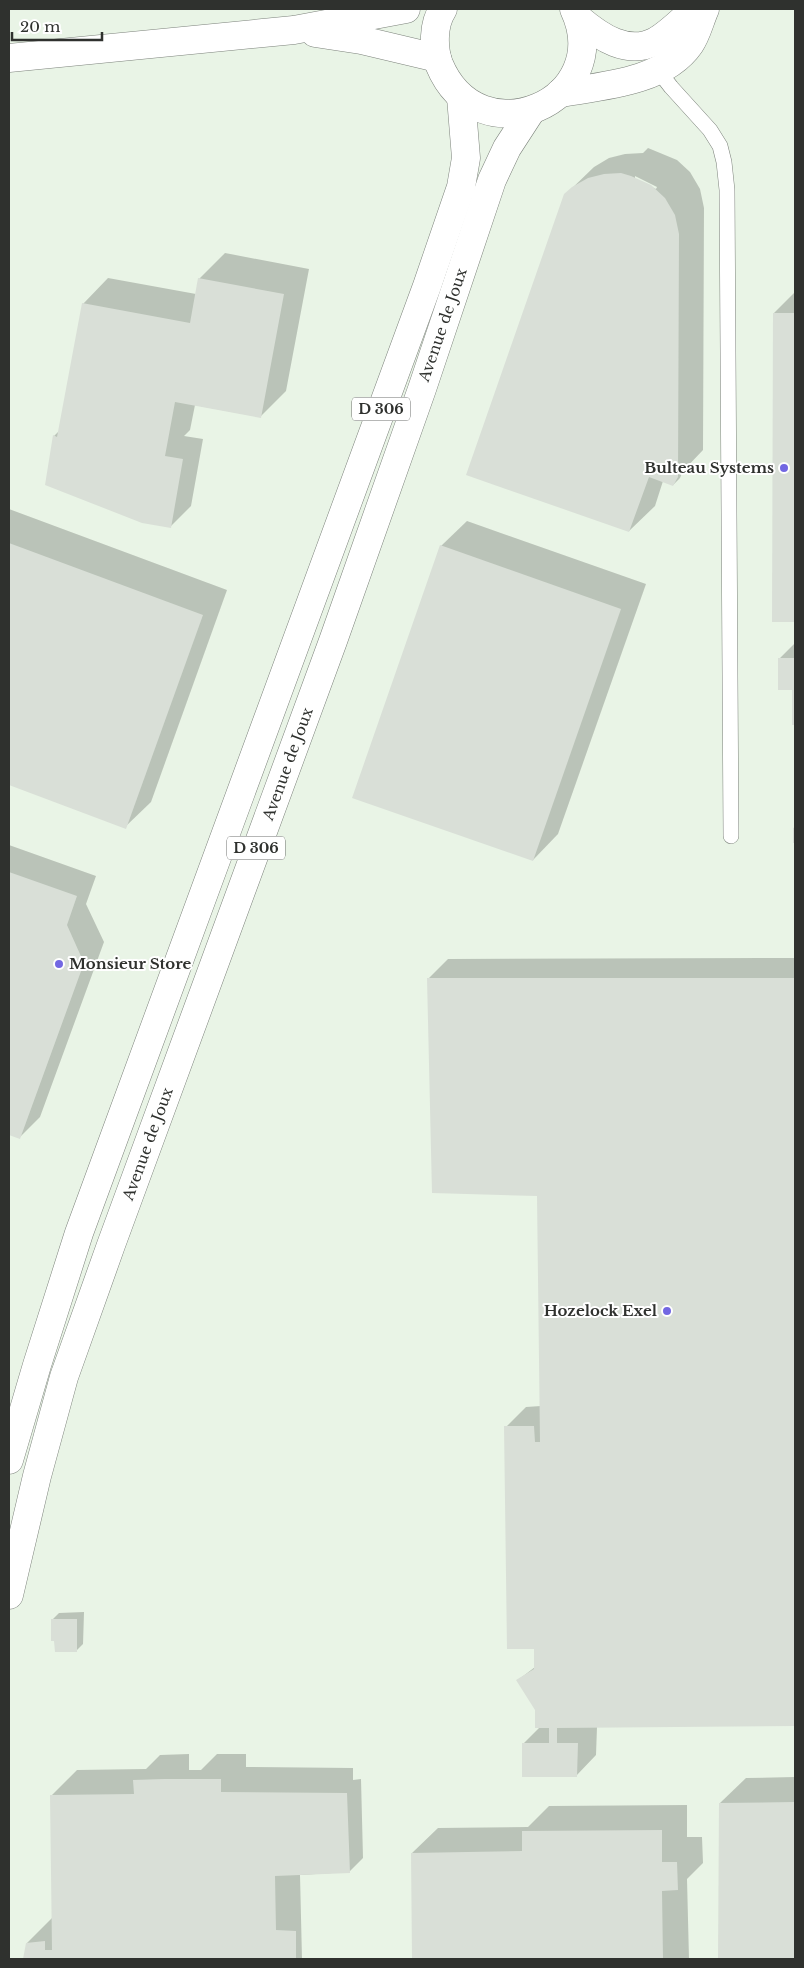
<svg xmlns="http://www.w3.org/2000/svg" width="804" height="1968" font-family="'Libre Baskerville',serif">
	<rect width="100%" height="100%" fill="#f7fef6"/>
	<rect fill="#e9f4e6" x="9" y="9" width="786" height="1950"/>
	<g fill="#0003" fill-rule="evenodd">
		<path d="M 648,148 L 677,160 L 690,172 L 700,189 L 704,208 L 703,450 L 683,471 L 680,478 L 673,485 L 663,481 L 655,506 L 629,531 L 565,195 L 594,167 L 609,158 L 625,154 L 643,153 ZM 635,176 L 657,187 L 656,189 L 635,179 Z"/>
		<polygon points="225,253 309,269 286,391 260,417 195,405 190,430 184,436 203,439 191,506 170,527 54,436 59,431 83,304 108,278 196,294 199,279"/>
		<polygon points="794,293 795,621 774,621 774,313"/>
		<polygon points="9,509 227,590 151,802 125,827 9,784"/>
		<polygon points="467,521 646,584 558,834 533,860 441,546"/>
		<polygon points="795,643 795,724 793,724 794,688 780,658"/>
		<polygon points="9,845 96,876 86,904 104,942 40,1117 20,1137 9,1133"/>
		<polygon points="795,958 795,1725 597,1727 596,1755 576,1776 523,1744 540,1727 536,1709 518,1680 535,1667 535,1648 506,1427 526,1407 541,1406 538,1195 428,979 448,959"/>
		<polygon points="84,1612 83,1644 76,1651 52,1620 59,1613"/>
		<polygon points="189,1754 189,1770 201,1770 217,1754 246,1754 246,1767 353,1768 353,1780 361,1779 363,1858 349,1872 300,1875 302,1959 24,1959 27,1943 53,1917 51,1796 77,1770 146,1769 160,1755"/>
		<polygon points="795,1777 795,1959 720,1959 720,1803 746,1778"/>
		<polygon points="687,1805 687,1837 702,1837 703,1863 687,1879 689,1959 414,1959 412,1853 438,1828 528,1827 549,1806"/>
	</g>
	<g fill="#d9dfd7">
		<polygon points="621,173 631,176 651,185 665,198 675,215 679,234 678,477 673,486 649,477 629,532 466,475 564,194 572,187 588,178 604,174"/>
		<polygon points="198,278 284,294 261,418 175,402 165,456 183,459 171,528 142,523 45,485 53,435 57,437 82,303 190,323"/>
		<polygon points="773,313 795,313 795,622 772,622"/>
		<polygon points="9,543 203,615 126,829 9,785"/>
		<polygon points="440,545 621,609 533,861 352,798"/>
		<polygon points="778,658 795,658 795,725 792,725 792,690 778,690"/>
		<polygon points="795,827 795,843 793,843 793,828"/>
		<polygon points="9,872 77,896 67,925 84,963 20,1139 9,1135"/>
		<polygon points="427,978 795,978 795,1726 557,1728 557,1743 578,1743 577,1777 522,1777 522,1743 549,1743 549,1728 535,1728 535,1710 516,1680 534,1669 534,1649 507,1649 504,1426 534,1426 535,1442 540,1442 537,1196 432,1193"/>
		<polygon points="51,1619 77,1619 77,1652 55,1652 54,1641 51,1641"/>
		<polygon points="164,1779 221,1779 221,1792 347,1793 350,1873 275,1876 276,1930 296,1931 296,1959 23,1959 26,1943 45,1941 45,1950 52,1950 50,1795 134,1794 133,1780"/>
		<polygon points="795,1802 795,1959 718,1959 719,1803"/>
		<polygon points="662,1830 662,1862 677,1862 678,1890 662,1891 663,1959 412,1959 411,1853 522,1851 522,1831"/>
	</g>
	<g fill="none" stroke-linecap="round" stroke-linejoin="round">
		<g stroke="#7c827b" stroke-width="16">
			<polyline id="lane" points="654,65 671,87 710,130 720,146 724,162 727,190 731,836"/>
		</g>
		<g stroke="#7c827b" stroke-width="29">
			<g id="street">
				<path d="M 579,19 C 600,37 628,56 656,41 C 670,33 683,19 695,9"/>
				<polyline points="315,33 361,40 437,58"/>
				<polyline points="9,58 294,30 406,9"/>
				<path d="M 560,93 C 602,86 664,82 690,44 C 697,34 700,20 705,9"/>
			</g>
		</g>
		<g stroke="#7c827b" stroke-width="29">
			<g id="primary">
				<path d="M 443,9 C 433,24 433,48 439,64 C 479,161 617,101 574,9"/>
				<polyline points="9,1460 37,1365 79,1233 427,286 461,187 466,158 461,97"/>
				<polyline points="9,1595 37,1476 64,1377 111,1245 333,641 422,389 492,180 507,148 531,111"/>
			</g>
		</g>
		<use href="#lane" stroke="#fff" stroke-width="15"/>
		<use href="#street" stroke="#fff" stroke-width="28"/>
		<use href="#primary" stroke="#fff" stroke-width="28"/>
	</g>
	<g fill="#7267e2" stroke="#fff" stroke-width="2">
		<circle cx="784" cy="468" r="5"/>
		<circle cx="59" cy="964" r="5"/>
		<circle cx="667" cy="1311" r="5"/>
	</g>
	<g text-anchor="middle" stroke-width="4" stroke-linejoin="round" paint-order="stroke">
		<g fill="#fff" stroke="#6d6f6d" stroke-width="1">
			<rect x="352" y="397.5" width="58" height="23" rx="4"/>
			<rect x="227" y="836.5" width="58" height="23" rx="4"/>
		</g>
		<g font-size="14" font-weight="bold" fill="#2f312e">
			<text x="381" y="414">D 306</text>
			<text x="256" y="853">D 306</text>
		</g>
		<g font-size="15" fill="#2f312e" stroke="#fff">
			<text transform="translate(443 325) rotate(-71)" y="5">Avenue de Joux</text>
			<text transform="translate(288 764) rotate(-70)" y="5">Avenue de Joux</text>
			<text transform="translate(148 1144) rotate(-70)" y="5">Avenue de Joux</text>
		</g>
		<g font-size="15" font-weight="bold" fill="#2f312e" stroke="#fff" text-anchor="end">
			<text x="774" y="473">Bulteau Systems</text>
			<text x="69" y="969" text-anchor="start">Monsieur Store</text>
			<text x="657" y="1316">Hozelock Exel</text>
		</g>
	</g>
	<rect width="804" height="1968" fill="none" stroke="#2f312e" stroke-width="20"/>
	<path d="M12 32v8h90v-8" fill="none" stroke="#2f312e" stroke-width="2.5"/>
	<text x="20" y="32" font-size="15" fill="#2f312e" stroke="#ffffff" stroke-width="4" paint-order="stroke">20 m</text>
</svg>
